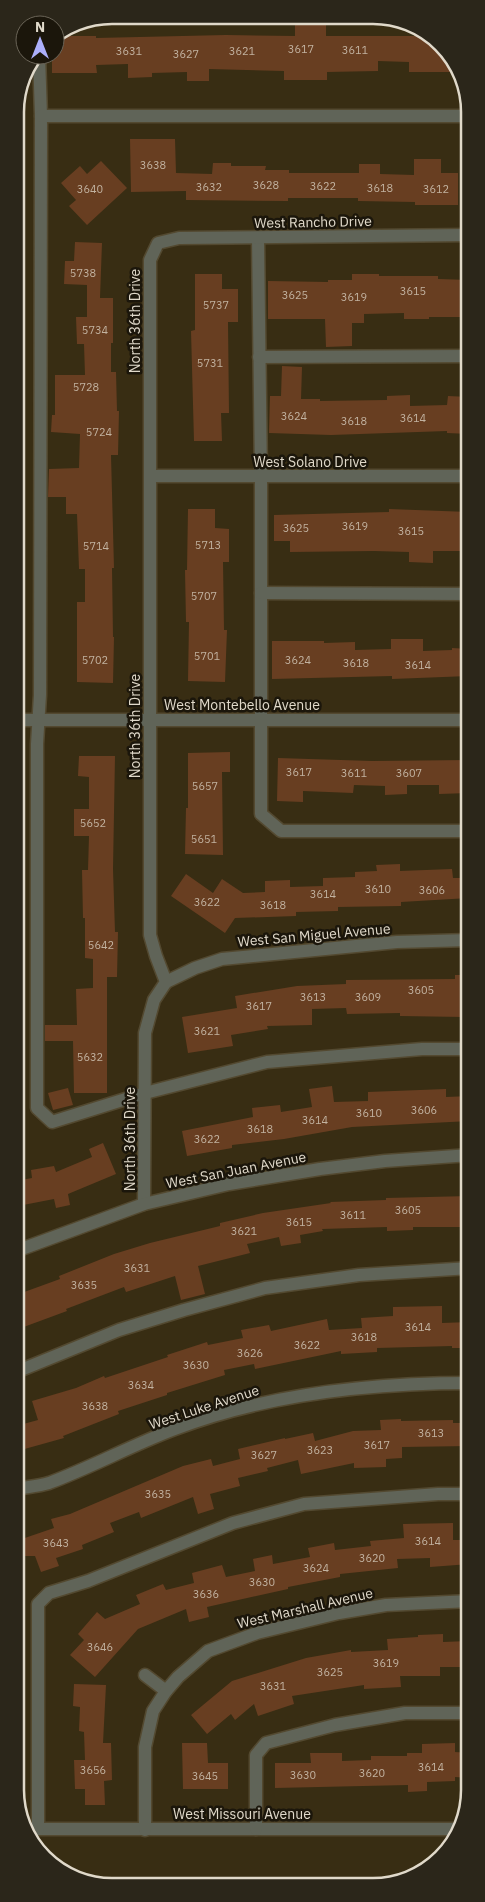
<svg xmlns="http://www.w3.org/2000/svg" width="485" height="1902" font-family="'IBM Plex Sans',sans-serif">
	<rect width="100%" height="100%" fill="#382d13"/>
	<g fill="#683e21">
		<polygon points="326,21 326,36 427,36 446,48 457,72 409,72 409,62 378,61 378,71 327,72 327,80 284,80 284,71 209,69 209,81 187,81 187,72 152,73 152,77 128,78 128,64 96,65 97,73 52,73 52,55 55,55 55,36 96,36 96,38 226,35 295,36 295,22"/>
		<polygon points="130,139 175,139 176,173 212,174 213,163 231,163 231,166 266,166 265,170 289,170 289,173 359,173 359,164 380,164 380,174 414,175 414,159 441,159 441,173 458,173 458,205 415,205 415,202 358,201 358,198 288,198 288,201 186,200 186,191 131,192"/>
		<polygon points="101,161 127,188 87,225 69,206 76,200 61,183 80,166 87,174"/>
		<polygon points="75,242 102,243 100,298 113,298 113,343 111,343 111,372 116,372 117,411 119,411 118,455 111,455 114,568 112,568 113,637 114,637 113,683 77,682 77,602 85,602 85,569 79,569 77,514 66,514 66,497 48,497 49,469 79,468 80,434 51,432 52,415 55,415 55,375 85,375 84,344 77,344 76,317 87,317 87,285 64,284 65,261 74,261"/>
		<polygon points="195,274 222,274 222,289 238,289 238,322 228,322 229,413 221,413 222,441 194,441 191,331 195,330"/>
		<polygon points="352,274 379,274 379,276 438,276 438,279 469,280 469,317 429,317 429,319 404,319 404,313 364,314 364,323 352,323 352,346 326,347 325,319 268,319 268,281 328,282 328,280 352,280"/>
		<polygon points="282,366 302,367 301,399 320,399 320,401 387,400 387,396 410,395 410,406 447,405 448,396 469,397 469,434 447,433 447,431 331,435 269,433 270,396 281,396"/>
		<polygon points="188,509 215,509 215,528 229,529 229,562 223,562 224,630 227,630 225,682 188,681 189,622 186,622 185,570 187,570"/>
		<polygon points="389,509 469,512 469,551 433,551 433,563 409,562 409,552 374,551 290,552 290,541 274,541 274,515 389,512"/>
		<polygon points="391,639 423,639 423,651 452,650 452,648 469,649 469,676 392,679 392,676 272,679 272,641 324,641 324,643 355,642 355,650 391,649"/>
		<polygon points="230,752 230,772 222,772 223,855 185,854 186,808 188,808 188,753"/>
		<polygon points="79,756 115,756 113,869 115,932 118,932 117,977 107,977 107,1093 74,1093 73,1041 45,1041 45,1025 77,1025 76,989 93,988 93,959 85,958 85,918 83,918 82,870 88,870 89,836 74,836 74,809 89,809 89,777 78,776"/>
		<polygon points="278,758 372,761 469,760 469,793 439,794 439,785 407,785 407,794 385,795 385,786 354,785 353,793 303,791 303,802 277,801"/>
		<polygon points="400,864 400,871 452,869 453,878 469,878 469,898 401,902 401,906 338,907 338,911 296,912 296,916 235,918 225,933 171,896 186,874 213,893 222,879 243,893 265,892 265,881 290,880 290,887 323,886 323,878 355,877 355,872 377,871 376,865"/>
		<polygon points="455,975 469,975 470,1015 465,1015 464,1017 400,1016 400,1013 347,1014 346,1008 312,1009 312,1025 267,1026 268,1029 231,1035 233,1046 188,1053 182,1017 237,1008 235,996 297,986 346,984 346,980 455,979"/>
		<polygon points="332,1086 334,1102 368,1101 368,1092 446,1089 446,1097 470,1096 470,1121 352,1127 284,1139 232,1145 232,1148 187,1156 182,1131 253,1117 252,1108 280,1105 281,1112 312,1107 309,1089"/>
		<polygon points="68,1088 73,1105 53,1110 48,1093"/>
		<polygon points="103,1143 116,1174 68,1194 70,1205 56,1208 54,1199 18,1206 16,1181 32,1178 31,1170 54,1166 56,1172 92,1157 89,1149"/>
		<polygon points="470,1196 470,1221 462,1221 463,1227 413,1227 413,1230 387,1231 387,1227 322,1229 323,1231 300,1235 301,1243 281,1246 279,1237 247,1244 250,1253 198,1266 205,1294 181,1300 175,1276 126,1292 124,1287 66,1309 67,1311 21,1328 16,1315 16,1295 60,1279 59,1276 114,1254 150,1243 220,1226 220,1223 263,1213 331,1203 330,1202 386,1200 386,1198"/>
		<polygon points="442,1306 442,1323 470,1322 470,1348 452,1348 452,1346 377,1348 377,1352 341,1354 341,1351 255,1369 254,1364 224,1370 225,1375 167,1393 167,1395 118,1411 119,1414 63,1436 64,1438 21,1450 16,1426 38,1420 32,1401 76,1388 104,1376 105,1378 168,1357 167,1355 207,1342 208,1345 243,1338 241,1330 269,1325 271,1331 327,1319 329,1330 362,1328 361,1318 393,1316 393,1307"/>
		<polygon points="401,1419 401,1421 453,1420 453,1423 470,1423 470,1446 402,1447 402,1458 386,1459 386,1467 354,1468 354,1463 301,1474 298,1460 267,1468 268,1471 238,1478 240,1486 210,1494 214,1509 198,1514 193,1497 141,1518 139,1512 110,1523 114,1532 82,1545 83,1549 56,1558 59,1566 41,1572 35,1556 16,1556 16,1541 54,1528 51,1519 70,1514 183,1466 211,1459 213,1466 240,1459 238,1449 285,1438 285,1439 313,1433 315,1441 353,1431 381,1430 380,1420"/>
		<polygon points="453,1523 453,1540 470,1540 470,1564 430,1567 430,1558 397,1559 398,1568 340,1574 340,1577 288,1587 288,1589 207,1607 209,1617 189,1622 186,1609 138,1629 95,1677 70,1655 84,1640 78,1634 97,1612 105,1619 140,1604 136,1595 163,1584 166,1590 194,1583 192,1573 222,1565 226,1577 255,1571 253,1559 272,1555 273,1564 310,1557 308,1548 334,1543 335,1550 371,1546 370,1541 404,1538 403,1524"/>
		<polygon points="443,1634 443,1642 468,1641 468,1667 440,1667 440,1676 400,1676 401,1687 364,1689 364,1685 292,1696 294,1704 258,1716 254,1704 235,1720 231,1714 207,1734 191,1715 232,1681 306,1658 351,1650 351,1652 388,1650 387,1639 418,1637 418,1635"/>
		<polygon points="74,1684 106,1685 103,1743 111,1743 112,1780 104,1781 105,1805 85,1805 85,1789 75,1789 74,1760 85,1760 84,1732 79,1731 80,1707 73,1706"/>
		<polygon points="182,1743 207,1743 208,1763 228,1763 228,1789 183,1789"/>
		<polygon points="455,1743 455,1752 470,1753 470,1778 455,1777 455,1781 427,1782 427,1791 408,1792 408,1785 275,1788 275,1763 311,1763 310,1753 342,1753 342,1761 371,1760 371,1756 407,1756 407,1753 422,1753 422,1744"/>
	</g>
	<g fill="none" stroke-linecap="round" stroke-linejoin="round">
		<g stroke="#534930" stroke-width="15">
			<g id="minor">
				<polyline points="39,55 41,116 40,695 37,744 37,1108 52,1122 145,1093 267,1062 422,1049 470,1049"/>
				<polyline points="41,116 469,116"/>
				<polyline points="258,238 261,477 261,814 281,831 469,831"/>
				<polyline points="259,357 469,356"/>
				<polyline points="151,476 469,476"/>
				<polyline points="261,593 469,594"/>
				<polyline points="15,720 469,720"/>
				<polyline points="166,982 195,968 222,959 397,942 469,940"/>
				<polyline points="144,1204 145,1033 154,1000 166,982 156,956 150,935 150,260 158,243 179,238 469,235"/>
				<polyline points="16,1251 144,1204 229,1184 320,1169 385,1161 470,1155"/>
				<polyline points="16,1372 119,1330 184,1310 265,1288 359,1275 470,1268"/>
				<path d="M 16,1489 C 27,1487 39,1486 49,1483 C 92,1467 132,1445 175,1429 C 267,1394 372,1383 470,1383"/>
				<polyline points="145,1675 166,1691"/>
				<polyline points="28,1829 456,1829"/>
				<polyline points="38,1829 38,1604 49,1593 88,1581 233,1523 304,1504 438,1494 470,1494"/>
				<polyline points="256,1829 256,1755 266,1743 335,1725 405,1713 470,1713"/>
				<polyline points="145,1830 145,1747 153,1711 166,1691 178,1677 208,1651 257,1633 339,1613 386,1605 470,1601"/>
			</g>
		</g>
		<use href="#minor" stroke="#606458" stroke-width="12"/>
	</g>
	<g text-anchor="middle" stroke-width="5" stroke-linejoin="round" paint-order="stroke">
		<g font-size="11" fill="#c2b2a0">
			<text x="301" y="53">3617</text>
			<text x="355" y="54">3611</text>
			<text x="129" y="55">3631</text>
			<text x="242" y="55">3621</text>
			<text x="186" y="58">3627</text>
			<text x="153" y="169">3638</text>
			<text x="266" y="189">3628</text>
			<text x="323" y="190">3622</text>
			<text x="209" y="191">3632</text>
			<text x="380" y="192">3618</text>
			<text x="90" y="193">3640</text>
			<text x="436" y="193">3612</text>
			<text x="83" y="277">5738</text>
			<text x="413" y="295">3615</text>
			<text x="295" y="299">3625</text>
			<text x="354" y="301">3619</text>
			<text x="216" y="309">5737</text>
			<text x="95" y="334">5734</text>
			<text x="210" y="367">5731</text>
			<text x="86" y="391">5728</text>
			<text x="294" y="420">3624</text>
			<text x="413" y="422">3614</text>
			<text x="354" y="425">3618</text>
			<text x="99" y="436">5724</text>
			<text x="355" y="530">3619</text>
			<text x="296" y="532">3625</text>
			<text x="411" y="535">3615</text>
			<text x="208" y="549">5713</text>
			<text x="96" y="550">5714</text>
			<text x="204" y="600">5707</text>
			<text x="207" y="660">5701</text>
			<text x="95" y="664">5702</text>
			<text x="298" y="664">3624</text>
			<text x="356" y="667">3618</text>
			<text x="418" y="669">3614</text>
			<text x="299" y="776">3617</text>
			<text x="354" y="777">3611</text>
			<text x="409" y="777">3607</text>
			<text x="205" y="790">5657</text>
			<text x="93" y="827">5652</text>
			<text x="204" y="843">5651</text>
			<text x="378" y="893">3610</text>
			<text x="432" y="894">3606</text>
			<text x="323" y="898">3614</text>
			<text x="207" y="906">3622</text>
			<text x="273" y="909">3618</text>
			<text x="101" y="949">5642</text>
			<text x="421" y="994">3605</text>
			<text x="313" y="1001">3613</text>
			<text x="368" y="1001">3609</text>
			<text x="259" y="1010">3617</text>
			<text x="207" y="1035">3621</text>
			<text x="90" y="1061">5632</text>
			<text x="424" y="1114">3606</text>
			<text x="369" y="1117">3610</text>
			<text x="315" y="1124">3614</text>
			<text x="260" y="1133">3618</text>
			<text x="207" y="1143">3622</text>
			<text x="408" y="1214">3605</text>
			<text x="353" y="1219">3611</text>
			<text x="299" y="1226">3615</text>
			<text x="244" y="1235">3621</text>
			<text x="137" y="1272">3631</text>
			<text x="84" y="1289">3635</text>
			<text x="418" y="1331">3614</text>
			<text x="364" y="1341">3618</text>
			<text x="307" y="1349">3622</text>
			<text x="250" y="1357">3626</text>
			<text x="196" y="1369">3630</text>
			<text x="141" y="1389">3634</text>
			<text x="95" y="1410">3638</text>
			<text x="431" y="1437">3613</text>
			<text x="377" y="1449">3617</text>
			<text x="320" y="1454">3623</text>
			<text x="264" y="1459">3627</text>
			<text x="158" y="1498">3635</text>
			<text x="428" y="1545">3614</text>
			<text x="56" y="1547">3643</text>
			<text x="372" y="1562">3620</text>
			<text x="316" y="1572">3624</text>
			<text x="262" y="1586">3630</text>
			<text x="206" y="1598">3636</text>
			<text x="100" y="1651">3646</text>
			<text x="386" y="1667">3619</text>
			<text x="330" y="1676">3625</text>
			<text x="273" y="1690">3631</text>
			<text x="431" y="1771">3614</text>
			<text x="93" y="1774">3656</text>
			<text x="372" y="1777">3620</text>
			<text x="303" y="1779">3630</text>
			<text x="205" y="1780">3645</text>
		</g>
		<g font-size="14" fill="#e0d9ca" stroke="#1b160b">
			<text transform="translate(313 222) rotate(-1)" y="5">West Rancho Drive</text>
			<text transform="translate(135 321) rotate(-90)" y="5">North 36th Drive</text>
			<text x="310" y="467">West Solano Drive</text>
			<text x="242" y="710">West Montebello Avenue</text>
			<text transform="translate(135 726) rotate(-90)" y="5">North 36th Drive</text>
			<text transform="translate(314 935) rotate(-5)" y="5">West San Miguel Avenue</text>
			<text transform="translate(130 1139) rotate(-90)" y="5">North 36th Drive</text>
			<text transform="translate(236 1170) rotate(-11)" y="5">West San Juan Avenue</text>
			<text transform="translate(204 1407) rotate(-18)" y="5">West Luke Avenue</text>
			<text transform="translate(305 1608) rotate(-13)" y="5">West Marshall Avenue</text>
			<text x="242" y="1819">West Missouri Avenue</text>
		</g>
	</g>
	<path d="M0 0H485V1902H0ZM112 24H373A88 88 0 0 1 461 112V1790A88 88 0 0 1 373 1878H112A88 88 0 0 1 24 1790V112A88 88 0 0 1 112 24Z" fill="#2b261a" fill-rule="evenodd"/>
	<path fill="none" stroke="#e0d9ca" stroke-width="2.5" d="M112 24H373A88 88 0 0 1 461 112V1790A88 88 0 0 1 373 1878H112A88 88 0 0 1 24 1790V112A88 88 0 0 1 112 24Z"/>
	<g transform="translate(40 40)"><circle r="24" fill="#1b160b" stroke="#6a6457"/>
	<path d="M0-4L9 19L0 12L-9 19Z" fill="#acaffb"/>
	<text y="-8" font-size="14" font-weight="bold" text-anchor="middle" fill="#e0d9ca">N</text>
	</g>
</svg>
